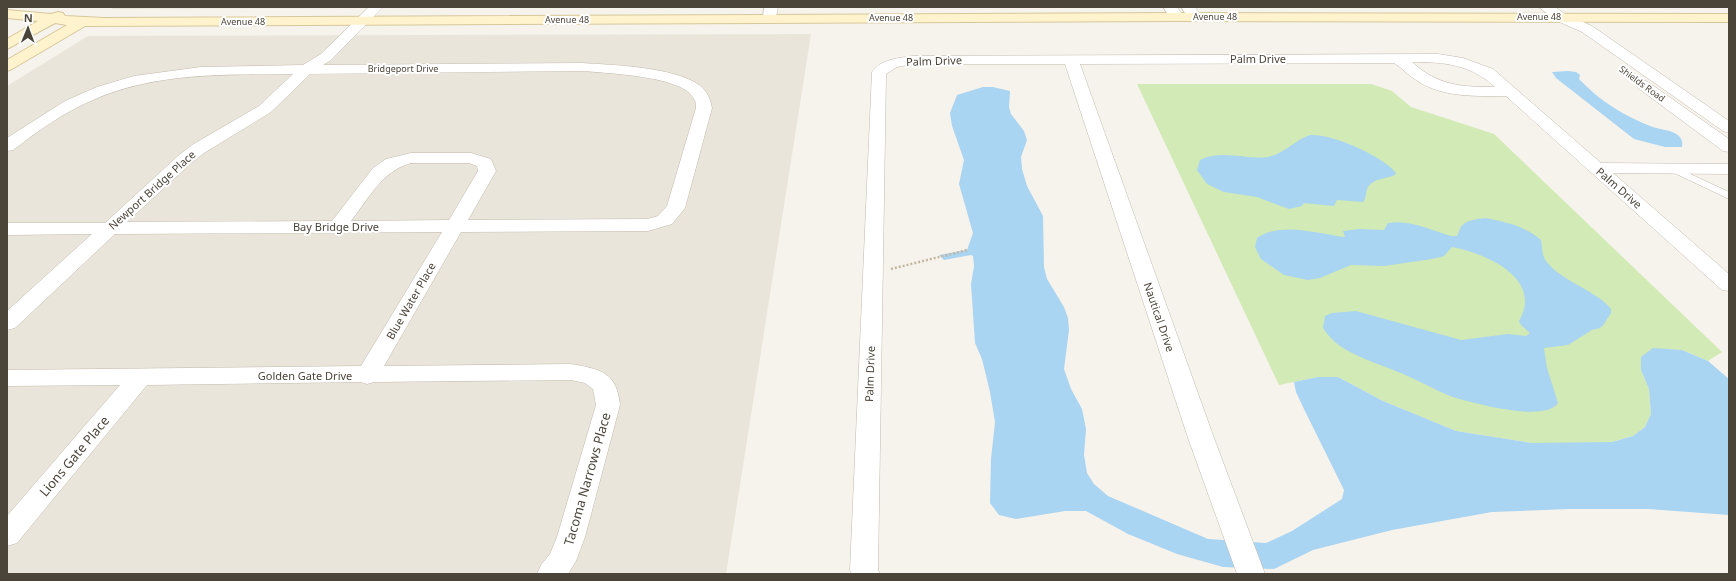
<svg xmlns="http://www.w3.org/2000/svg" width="1736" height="581" font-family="'Noto Sans',sans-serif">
	<rect width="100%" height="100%" fill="#f6f3ec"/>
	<g fill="#eae5da">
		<polygon points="114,7 744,7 112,9"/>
		<polygon points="811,34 726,574 7,574 7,86 88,36"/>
	</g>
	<polygon fill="#d2eab5" points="1137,84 1371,84 1392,91 1411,107 1494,134 1722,352 1708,361 1682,350 1653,349 1641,370 1649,389 1651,414 1645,427 1633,436 1612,442 1580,444 1532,443 1456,431 1383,401 1338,377 1318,377 1279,385"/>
	<g fill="#a9d4f2">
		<path d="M 1568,71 L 1576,72 L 1580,75 L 1579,79 C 1600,101 1621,114 1650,126 C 1659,130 1671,129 1679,136 C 1682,139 1683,143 1682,147 L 1665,147 L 1634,139 L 1556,78 L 1552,72 Z"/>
		<polygon points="983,87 993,87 1010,91 1009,107 1011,114 1024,131 1027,140 1021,157 1022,169 1027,186 1043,216 1044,267 1047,279 1064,307 1068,318 1069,330 1064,369 1071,389 1082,409 1086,429 1084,455 1087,473 1094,484 1108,496 1208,539 1266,543 1292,531 1342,499 1344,490 1303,407 1296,392 1294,382 1318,377 1338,377 1383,401 1456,431 1532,443 1612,442 1633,436 1645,427 1651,414 1649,389 1641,370 1641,357 1653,348 1682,350 1708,361 1729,379 1729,515 1648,509 1569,509 1492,512 1392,530 1313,550 1274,569 1223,567 1177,554 1128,534 1086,511 1065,511 1016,519 999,515 990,503 991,459 995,422 990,392 982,359 975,343 971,284 974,266 973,256 971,255 944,260 939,255 967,250 973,233 959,184 964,160 952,126 950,113 957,95"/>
		<path d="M 1310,135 C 1331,133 1383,156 1396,173 L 1395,175 C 1386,179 1374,178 1368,187 C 1365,192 1367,198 1363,202 L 1337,200 L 1334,206 L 1304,203 L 1302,206 L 1289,209 L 1257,197 L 1224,192 L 1207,184 L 1197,170 L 1200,160 C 1222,149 1246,160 1268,157 C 1284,154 1295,140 1310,135 Z"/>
		<path d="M 1485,218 C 1506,222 1525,226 1541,240 C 1542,245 1542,250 1543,255 C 1550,277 1597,290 1611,309 L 1611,313 L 1604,324 L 1600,328 L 1592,330 L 1568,345 L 1544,348 L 1547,368 L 1558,403 C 1545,423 1473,403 1453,397 C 1434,390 1417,379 1398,372 C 1382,365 1365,360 1350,352 C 1339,346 1330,339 1323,328 L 1325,316 L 1332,313 L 1356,311 L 1461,340 L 1508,334 L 1526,336 L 1530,333 L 1521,325 L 1519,321 C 1544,278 1485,253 1452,247 L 1444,256 L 1432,259 L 1384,266 L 1351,265 L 1320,278 L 1308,280 L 1284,275 L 1261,259 L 1255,247 L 1257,238 C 1282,221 1318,234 1345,237 L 1343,231 L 1359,229 L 1384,230 L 1388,223 C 1409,219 1431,230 1451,236 L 1457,236 C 1459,233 1459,230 1461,227 C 1465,220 1478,219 1485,218 Z"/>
	</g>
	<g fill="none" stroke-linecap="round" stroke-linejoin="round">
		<g stroke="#c2bbae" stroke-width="1">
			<polygon id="service" points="1673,166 1729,192 1729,199 1670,171 1668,169"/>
		</g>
		<g stroke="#c2bbae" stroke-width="1">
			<g id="minor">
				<path d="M 369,7 L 383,7 L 331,60 L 323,65 L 582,63 C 613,65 674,67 699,85 C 707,91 710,98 712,108 L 685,208 L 672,224 L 648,231 L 461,232 L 384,366 L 571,364 C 600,369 617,372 620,405 L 585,537 L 576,561 L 568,574 L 537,574 L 541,565 L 550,554 L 557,537 L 596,405 L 593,389 L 585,383 L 571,380 L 374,382 L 367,384 L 361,382 L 147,385 L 17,543 L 7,546 L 7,516 L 120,385 L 7,386 L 7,370 L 361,366 L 442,232 L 115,234 L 15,328 L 7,330 L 7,311 L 92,234 L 7,235 L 7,223 L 105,223 L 178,156 L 192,145 L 259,106 L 293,74 C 225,75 156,72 93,100 C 64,112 38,131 13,150 L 7,151 L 7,138 L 65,101 L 97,87 L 134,76 L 201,67 L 303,65 L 321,54 ZM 582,71 C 605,73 685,76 694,99 C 696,101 696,105 696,108 L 667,206 L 658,216 L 647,219 L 468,220 L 496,171 L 491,159 L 471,153 L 411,153 L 386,159 L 373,168 L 332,221 L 127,222 L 190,164 L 204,153 L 271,112 L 310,74 ZM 411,163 L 469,163 L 477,166 L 478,171 L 449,220 L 351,221 C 369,198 382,171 411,163 Z"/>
				<polygon points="764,7 778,7 775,21 765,21 763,18"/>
				<polygon points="1163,7 1177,7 1184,17 1182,20 1172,20"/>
				<polygon points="1181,7 1195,7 1202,17 1200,20 1190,20"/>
				<polygon points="1539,7 1555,7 1565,14 1592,26 1729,121 1729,133 1723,131 1582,32 1555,20"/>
				<path d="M 1438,54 L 1463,58 L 1493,69 L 1601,163 L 1729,164 L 1729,174 L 1613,173 L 1729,274 L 1729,291 L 1722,290 L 1506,96 C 1476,96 1442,98 1416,80 C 1408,75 1402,68 1394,63 L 1080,64 L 1214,438 L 1265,574 L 1237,574 L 1188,438 L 1065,64 L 913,64 L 897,67 L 886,74 L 878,570 L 880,574 L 852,574 L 850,570 L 872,72 C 881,59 899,58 913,56 ZM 1412,62 C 1444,62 1470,64 1495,87 C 1462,87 1438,86 1412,62 Z"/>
				<polygon points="1643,80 1648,82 1729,139 1729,152 1723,151 1638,88 1635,85 1638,82"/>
			</g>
		</g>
		<g stroke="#d6c79b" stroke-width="2">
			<polygon id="secondary" points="7,10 51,14 58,12 63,13 65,16 104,18 1177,13 1729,14 1729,22 1177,21 85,26 12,69 7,71 7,60 67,25 55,23 7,49 7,39 38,21 7,18"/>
		</g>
		<polyline stroke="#c4b79f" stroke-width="2.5" stroke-dasharray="2 2" stroke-linecap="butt" points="891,269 967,250"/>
		<use href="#service" fill="#fff" fill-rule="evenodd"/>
		<use href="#minor" fill="#fff" fill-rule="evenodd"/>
		<use href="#secondary" fill="#fff3cd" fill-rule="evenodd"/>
	</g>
	<g text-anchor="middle" stroke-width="4" stroke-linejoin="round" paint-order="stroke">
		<g font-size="9" fill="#4b4439" stroke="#fff">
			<text x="1215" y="20">Avenue 48</text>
			<text x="1539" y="20">Avenue 48</text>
			<text x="891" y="21">Avenue 48</text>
			<text x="567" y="23">Avenue 48</text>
			<text x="243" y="25">Avenue 48</text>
			<text x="403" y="72">Bridgeport Drive</text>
			<text transform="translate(1642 84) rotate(36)" y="3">Shields Road</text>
		</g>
		<g font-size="11" fill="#4b4439" stroke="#fff">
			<text x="1258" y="63">Palm Drive</text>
			<text transform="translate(934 61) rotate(-2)" y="4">Palm Drive</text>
			<text transform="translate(1619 188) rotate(41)" y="4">Palm Drive</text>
			<text transform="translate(152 190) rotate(-42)" y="4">Newport Bridge Place</text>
			<text x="336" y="231">Bay Bridge Drive</text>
			<text transform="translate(411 301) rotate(-60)" y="4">Blue Water Place</text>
			<text transform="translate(1159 317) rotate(71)" y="4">Nautical Drive</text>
			<text transform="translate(870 374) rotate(-88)" y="4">Palm Drive</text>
			<text x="305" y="380">Golden Gate Drive</text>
		</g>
		<g font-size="13" fill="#4b4439" stroke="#fff">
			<text transform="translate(74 456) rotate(-50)" y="5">Lions Gate Place</text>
			<text transform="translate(587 479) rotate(-74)" y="5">Tacoma Narrows Place</text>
		</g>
	</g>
	<rect width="1736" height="581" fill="none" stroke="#4b4439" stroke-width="16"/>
	<g transform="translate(28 28) rotate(1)" stroke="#ffffff" stroke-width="3" paint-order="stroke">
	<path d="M0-3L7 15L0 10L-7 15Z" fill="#4b4439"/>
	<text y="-6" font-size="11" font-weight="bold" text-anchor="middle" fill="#4b4439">N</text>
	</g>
</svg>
